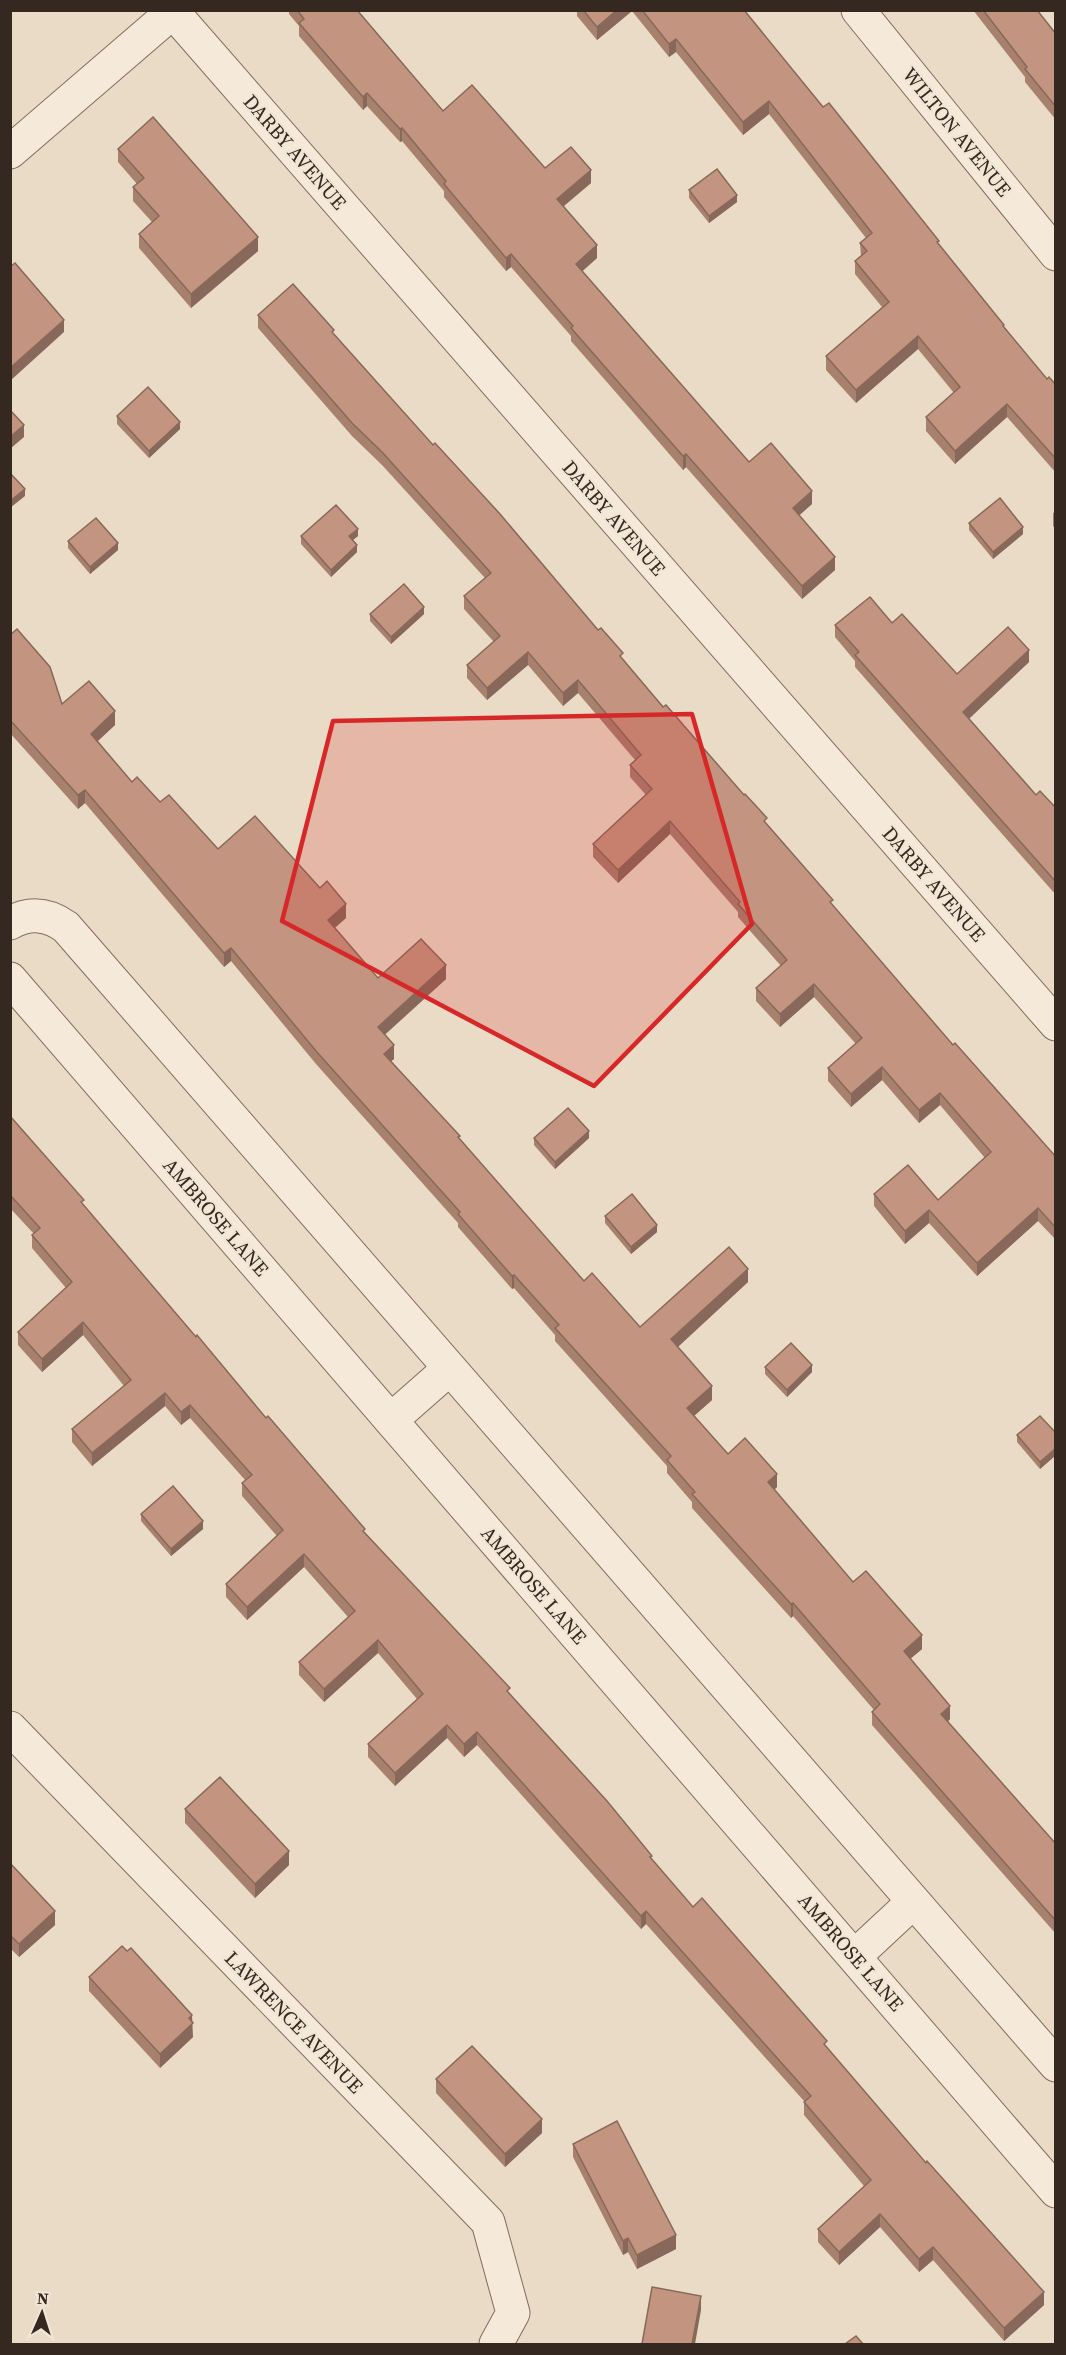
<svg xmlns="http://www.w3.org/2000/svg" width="1066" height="2355" font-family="'Source Serif 4',serif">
	<rect width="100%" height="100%" fill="#e9dbc6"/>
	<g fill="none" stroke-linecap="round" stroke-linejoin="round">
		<g stroke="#836d5e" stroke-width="35">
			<g id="minor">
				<polyline points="858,10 1056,254"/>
				<polyline points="173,12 1056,1024"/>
				<polyline points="10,152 175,10"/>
				<path d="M 10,923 C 30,912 48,914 66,927 L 1056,2065"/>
				<polyline points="10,979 1056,2191"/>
				<polyline points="391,1420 449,1369"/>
				<polyline points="10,1728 488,2222 513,2313 496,2344"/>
				<polyline points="855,1956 913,1902"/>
			</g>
		</g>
		<use href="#minor" stroke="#f5e9d9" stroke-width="33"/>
	</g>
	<g fill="#a8806e">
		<polygon points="289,10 357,10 443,111 545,168 591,183 563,206 597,258 582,271 749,462 812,504 799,515 835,570 802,599 686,467 683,470 633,412 571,341 571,336 511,267 506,271 444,197 444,191 402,141 400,142 367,106 363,110 299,36 299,26 289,14"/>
		<polygon points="577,10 744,10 823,107 939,245 1004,327 1047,379 1056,385 1056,473 1007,417 955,464 926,431 926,417 954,393 918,349 856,403 826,370 826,356 882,307 855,274 855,261 861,256 860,243 866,238 769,114 743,135 676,52 669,57 632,11 597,40 577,16"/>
		<polygon points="973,10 1037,10 1056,34 1056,120 1025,82 1025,77"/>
		<polygon points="118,149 258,251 191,308 139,248 139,234 152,222 133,201 133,187 137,184 118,162"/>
		<polygon points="689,190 737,202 709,223 689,198"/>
		<polygon points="258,315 334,334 623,660 767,825 833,906 953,1045 1056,1157 1056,1240 1038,1221 977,1276 929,1223 905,1244 874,1206 874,1194 938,1200 985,1158 940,1105 919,1123 882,1080 851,1107 828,1081 828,1068 856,1044 814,997 780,1027 756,1001 756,988 781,966 738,917 738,912 670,834 618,883 593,857 593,844 646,795 630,777 630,765 635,760 578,693 563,706 528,665 487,700 467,678 467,665 494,642 464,609 464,596 485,578 382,465 352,436 258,328"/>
		<polygon points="117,416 180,429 149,458 117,424"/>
		<polygon points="1056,511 1056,530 1053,526 1053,513"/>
		<polygon points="969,523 1023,534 993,559 969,530"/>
		<polygon points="301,536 358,536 353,540 357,552 331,577 301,544"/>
		<polygon points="68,541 118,550 90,574 68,548"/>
		<polygon points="370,614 424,614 391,644 370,621"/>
		<polygon points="892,623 957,674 1029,662 969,719 1036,795 1056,808 1056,895 855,667 855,661 835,637 835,625"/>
		<polygon points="10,635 62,704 115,725 98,741 132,782 160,802 218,849 346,918 335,928 378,978 446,979 384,1035 394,1059 391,1061 584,1281 640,1327 748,1282 678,1347 712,1400 694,1416 728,1454 777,1487 774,1490 853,1582 922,1649 910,1659 950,1719 948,1722 1056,1844 1056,1934 872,1725 872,1712 874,1710 793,1616 791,1618 692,1508 692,1502 667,1473 667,1466 555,1341 555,1335 514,1288 512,1289 458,1227 458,1223 316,1064 231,961 224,967 85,803 78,809 10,733"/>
		<polygon points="10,1116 84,1206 365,1533 510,1694 693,1907 827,2049 1044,2305 1004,2341 933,2260 919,2272 880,2227 839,2265 818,2242 818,2229 864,2186 804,2115 804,2101 646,1924 641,1929 477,1745 464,1757 447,1738 395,1786 368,1757 368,1744 417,1699 378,1653 324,1702 299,1675 299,1662 348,1617 304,1567 247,1620 226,1597 226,1584 277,1536 242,1496 242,1483 246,1481 190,1418 181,1425 165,1406 92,1466 72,1442 72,1429 124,1386 83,1335 42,1372 18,1345 18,1332 66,1288 32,1248 32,1235 34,1234 10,1208"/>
		<polygon points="534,1138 589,1138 555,1169 534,1145"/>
		<polygon points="605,1216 657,1232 631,1254 605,1223"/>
		<polygon points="765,1367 812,1372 787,1397 765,1374"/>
		<polygon points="1056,1433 1056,1455 1040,1469 1017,1442 1017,1435"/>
		<polygon points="141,1514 203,1529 171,1556 141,1521"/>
		<polygon points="185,1809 289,1865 255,1898 185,1823"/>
		<polygon points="10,1863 55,1925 19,1957 10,1948"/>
		<polygon points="89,1977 193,2037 160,2068 89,1991"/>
		<polygon points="436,2079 542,2133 505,2167 436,2093"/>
		<polygon points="573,2144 676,2249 637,2269 628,2252 623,2255 573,2157"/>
	</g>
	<g fill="#88685a">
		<polygon points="617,10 632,11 597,40 597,27"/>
		<polygon points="676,39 676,52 669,57 669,44"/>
		<polygon points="367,93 367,106 363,110 363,97"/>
		<polygon points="769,101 769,114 743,135 743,122"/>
		<polygon points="402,128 402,141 400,142 400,129"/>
		<polygon points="591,170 591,183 557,212 557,199"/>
		<polygon points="737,195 737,202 709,223 709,216"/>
		<polygon points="258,237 258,251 191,308 191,294"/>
		<polygon points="597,245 597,258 576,277 576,264"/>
		<polygon points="511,254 511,267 506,271 506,258"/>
		<polygon points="64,320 64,332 10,381 10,368"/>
		<polygon points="918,336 918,349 856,403 856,390"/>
		<polygon points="1007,404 1007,417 955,464 955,451"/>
		<polygon points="180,422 180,429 149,458 149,451"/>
		<polygon points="24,425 24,437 10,449 10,437"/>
		<polygon points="686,454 686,467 683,470 683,456"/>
		<polygon points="25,489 25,496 10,508 10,501"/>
		<polygon points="812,491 812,504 793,521 793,508"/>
		<polygon points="1023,527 1023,534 993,559 993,552"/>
		<polygon points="358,529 358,536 349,543 349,536"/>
		<polygon points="118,543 118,550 90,574 90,567"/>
		<polygon points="357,545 357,552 331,577 331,570"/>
		<polygon points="835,557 835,570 802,599 802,586"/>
		<polygon points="424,607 424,614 391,644 391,637"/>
		<polygon points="1029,650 1029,662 963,724 963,712"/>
		<polygon points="528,652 528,665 487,700 487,688"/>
		<polygon points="578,680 578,693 563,706 563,693"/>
		<polygon points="115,711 115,725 91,747 91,734"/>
		<polygon points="85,790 85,803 78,809 78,795"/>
		<polygon points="670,821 670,834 618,883 618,870"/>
		<polygon points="346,904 346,918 328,933 328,920"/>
		<polygon points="231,948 231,961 224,967 224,953"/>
		<polygon points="446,965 446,979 378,1041 378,1027"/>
		<polygon points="814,984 814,997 780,1027 780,1014"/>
		<polygon points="394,1045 394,1059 384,1067 384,1054"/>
		<polygon points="882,1067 882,1080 851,1107 851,1094"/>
		<polygon points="940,1093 940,1105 919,1123 919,1110"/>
		<polygon points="589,1131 589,1138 555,1169 555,1162"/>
		<polygon points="1038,1208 1038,1221 977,1276 977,1263"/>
		<polygon points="929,1210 929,1223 905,1244 905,1231"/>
		<polygon points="657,1225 657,1232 631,1254 631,1247"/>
		<polygon points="748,1269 748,1282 671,1353 671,1339"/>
		<polygon points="514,1275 514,1288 512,1289 512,1276"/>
		<polygon points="83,1322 83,1335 42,1372 42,1359"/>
		<polygon points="812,1365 812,1372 787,1397 787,1390"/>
		<polygon points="712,1386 712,1400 687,1422 687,1408"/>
		<polygon points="165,1393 165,1406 92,1466 92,1453"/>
		<polygon points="190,1405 190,1418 181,1425 181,1412"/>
		<polygon points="1056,1448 1056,1455 1040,1469 1040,1462"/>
		<polygon points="777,1474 777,1487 768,1495 768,1482"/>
		<polygon points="203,1521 203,1529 171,1556 171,1549"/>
		<polygon points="304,1554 304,1567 247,1620 247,1607"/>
		<polygon points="793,1603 793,1616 791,1618 791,1604"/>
		<polygon points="922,1635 922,1649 904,1664 904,1651"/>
		<polygon points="378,1640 378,1653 324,1702 324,1689"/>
		<polygon points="950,1706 950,1719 941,1727 941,1714"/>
		<polygon points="447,1725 447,1738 395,1786 395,1773"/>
		<polygon points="477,1732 477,1745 464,1757 464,1744"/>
		<polygon points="289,1851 289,1865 255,1898 255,1884"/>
		<polygon points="55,1911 55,1925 19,1957 19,1944"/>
		<polygon points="646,1911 646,1924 641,1929 641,1916"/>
		<polygon points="192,2015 193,2037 160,2068 160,2054"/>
		<polygon points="542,2119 542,2133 505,2167 505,2154"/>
		<polygon points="880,2214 880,2227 839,2265 839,2252"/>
		<polygon points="676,2235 676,2249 637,2269 637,2255"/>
		<polygon points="628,2238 628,2252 623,2255 623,2241"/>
		<polygon points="933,2247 933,2260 919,2272 919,2259"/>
		<polygon points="1044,2292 1044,2305 1004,2341 1004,2328"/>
		<polygon points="701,2296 701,2310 695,2344 692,2344"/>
	</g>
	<g fill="#c39580" stroke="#88685a" stroke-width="1.5">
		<polygon points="297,10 357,10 443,111 472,85 545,168 571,147 591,170 557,199 597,245 576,264 749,462 771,443 812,491 793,508 835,557 802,586 686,454 683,456 633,399 571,328 573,326 511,254 506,258 444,184 446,181 402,128 400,129 367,93 363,97 299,23 304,19"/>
		<polygon points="583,10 617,10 597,27"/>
		<polygon points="642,10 744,10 823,107 829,103 939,241 937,242 1004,325 1003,326 1047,379 1049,377 1056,385 1056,459 1007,404 955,451 926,417 960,387 918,336 856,390 826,356 889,302 855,261 867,251 860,243 872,233 769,101 743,122 676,39 669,44"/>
		<polygon points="983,10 1037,10 1056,34 1056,107 1025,69 1027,67"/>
		<polygon points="153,117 258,237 191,294 139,234 159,216 133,187 144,178 118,149"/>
		<polygon points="717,169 737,195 709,216 689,190"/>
		<polygon points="15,263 64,320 10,368 10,267"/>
		<polygon points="293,284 334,330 332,332 433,445 435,443 500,514 598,630 601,628 623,653 620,656 663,707 666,705 744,795 745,794 767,818 764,821 833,900 830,902 953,1045 955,1043 1056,1157 1056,1228 1038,1208 977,1263 929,1210 905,1231 874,1194 908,1165 938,1200 991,1152 940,1093 919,1110 882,1067 851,1094 828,1068 862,1038 814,984 780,1014 756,988 787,960 738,904 740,902 670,821 618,870 593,844 652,789 630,765 641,755 578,680 563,693 528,652 487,688 467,665 500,636 464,596 491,573 382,452 352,423 258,315"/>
		<polygon points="148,387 180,422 149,451 117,416"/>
		<polygon points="10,410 24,425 10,437"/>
		<polygon points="10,473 25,489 10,501"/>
		<polygon points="1000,498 1023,527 993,552 969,523"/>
		<polygon points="336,505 358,529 349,536 357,545 331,570 301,536"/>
		<polygon points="96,518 118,543 90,567 68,541"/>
		<polygon points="404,584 424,607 391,637 370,614"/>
		<polygon points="870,597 892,623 902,614 957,674 1008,627 1029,650 963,712 1036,795 1040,791 1056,808 1056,882 855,655 859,652 835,625"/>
		<polygon points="17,629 50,667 62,704 89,681 115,711 91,734 132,782 137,777 160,802 169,795 218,849 255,816 320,888 327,881 346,904 328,920 378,978 421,939 446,965 378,1027 394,1045 384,1054 460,1136 458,1137 584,1281 592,1273 640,1327 729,1247 748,1269 671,1339 712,1386 687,1408 728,1454 745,1438 777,1474 768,1482 853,1582 866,1571 922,1635 904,1651 950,1706 941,1714 1056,1844 1056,1921 872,1712 880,1704 793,1603 791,1604 692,1494 695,1492 667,1460 671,1456 555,1328 559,1325 514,1275 512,1276 458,1214 460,1212 316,1051 231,948 224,953 85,790 78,795 10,720 10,635"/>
		<polygon points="568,1108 589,1131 555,1162 534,1138"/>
		<polygon points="10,1116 84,1200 81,1202 196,1337 197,1335 266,1418 268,1416 365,1529 363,1531 510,1688 507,1691 607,1801 652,1856 650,1857 693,1907 702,1898 827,2041 824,2044 926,2163 927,2161 1044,2292 1004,2328 933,2247 919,2259 880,2214 839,2252 818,2229 871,2180 804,2102 811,2096 646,1911 641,1916 477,1732 464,1744 447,1725 395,1773 368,1744 423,1694 378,1640 324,1689 299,1662 355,1611 304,1554 247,1607 226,1584 283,1530 242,1483 252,1475 190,1405 181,1412 165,1393 92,1453 72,1429 131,1380 83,1322 42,1359 18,1332 72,1282 32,1235 40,1228 10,1195"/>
		<polygon points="632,1194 657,1225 631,1247 605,1216"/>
		<polygon points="791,1343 812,1365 787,1390 765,1367"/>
		<polygon points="1040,1416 1056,1433 1056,1448 1040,1462 1017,1435"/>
		<polygon points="173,1486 203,1521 171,1549 141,1514"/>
		<polygon points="220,1777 289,1851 255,1884 185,1809"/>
		<polygon points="10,1863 55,1911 19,1944 10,1935"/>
		<polygon points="122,1946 127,1951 131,1948 192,2015 189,2018 193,2023 160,2054 89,1977"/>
		<polygon points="472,2046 542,2119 505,2154 436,2079"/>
		<polygon points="617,2121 676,2235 637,2255 628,2238 623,2241 573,2144"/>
		<polygon points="652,2287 701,2296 692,2344 642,2344"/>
		<polygon points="856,2336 863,2344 845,2344"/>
	</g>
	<path fill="#d62828" fill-opacity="0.2" stroke="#d62828" stroke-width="4.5" stroke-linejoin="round" d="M 692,714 L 752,924 L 594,1086 L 282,921 L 333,721 Z"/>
	<g text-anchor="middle" stroke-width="4.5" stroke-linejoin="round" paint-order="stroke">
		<g font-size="20" fill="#342820" stroke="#f1e6d5">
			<text transform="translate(957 132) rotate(51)" y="7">WILTON AVENUE</text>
			<text transform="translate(295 152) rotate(49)" y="7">DARBY AVENUE</text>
			<text transform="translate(614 518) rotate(49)" y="7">DARBY AVENUE</text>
			<text transform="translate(934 884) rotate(49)" y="7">DARBY AVENUE</text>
			<text transform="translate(216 1217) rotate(49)" y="7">AMBROSE LANE</text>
			<text transform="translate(534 1585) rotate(49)" y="7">AMBROSE LANE</text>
			<text transform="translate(851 1952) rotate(49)" y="7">AMBROSE LANE</text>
			<text transform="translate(294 2022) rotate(46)" y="7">LAWRENCE AVENUE</text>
		</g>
	</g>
	<rect width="1066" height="2355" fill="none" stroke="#342820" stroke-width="24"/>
	<g transform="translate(42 2313) rotate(3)" stroke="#f1e6d5" stroke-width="4.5" paint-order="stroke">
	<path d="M0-4.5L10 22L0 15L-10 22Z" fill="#342820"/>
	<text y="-9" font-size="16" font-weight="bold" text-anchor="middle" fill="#342820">N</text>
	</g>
</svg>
